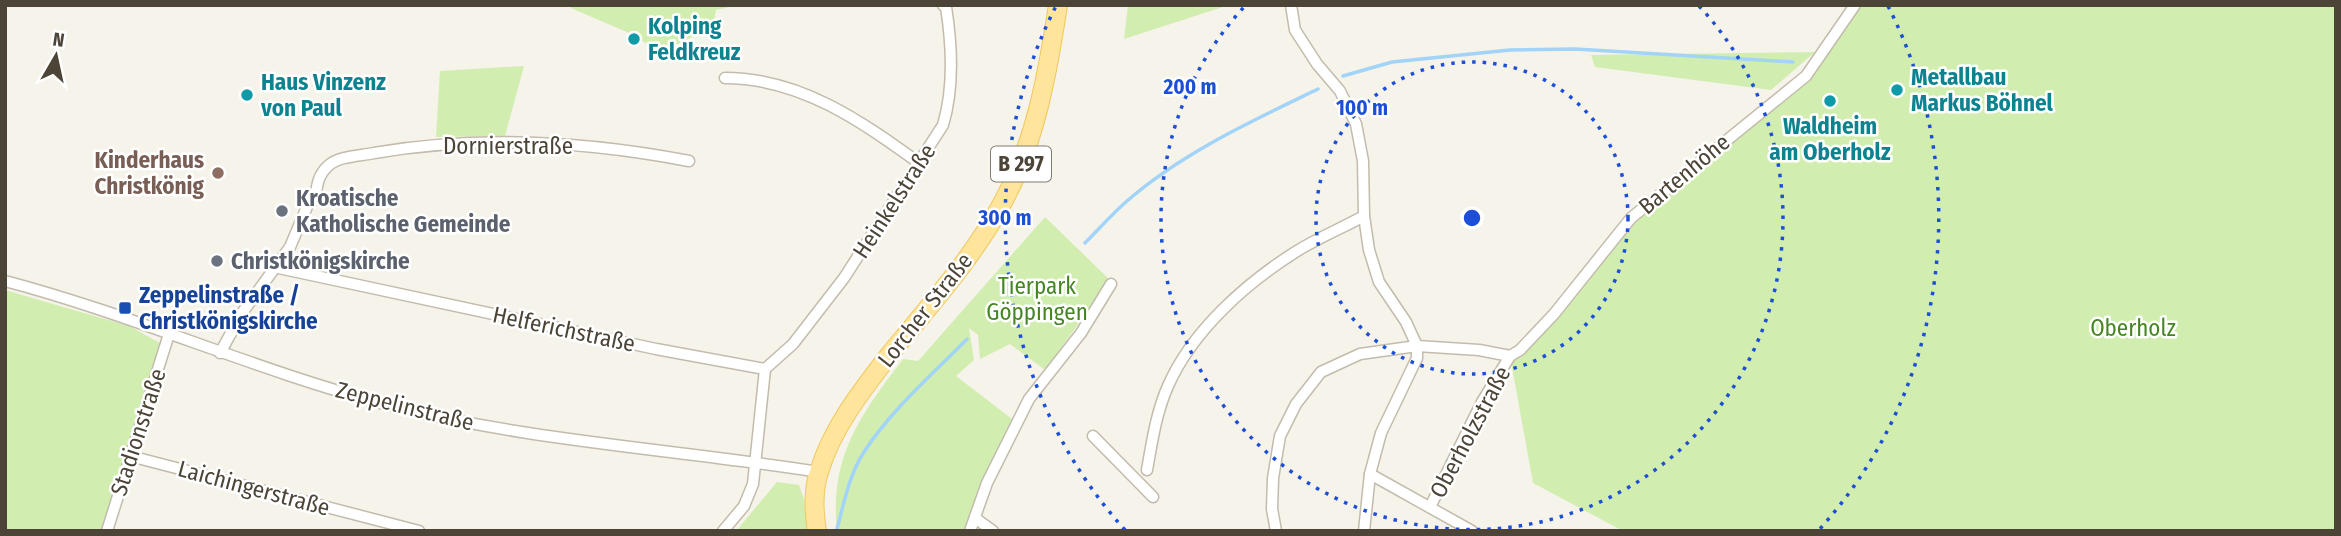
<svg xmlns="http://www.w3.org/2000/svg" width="2341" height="536" font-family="'Fira Sans Condensed',sans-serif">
	<rect width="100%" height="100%" fill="#f6f3ea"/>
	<g fill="#d1eeb0">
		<polygon points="570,5 738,5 716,10 713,27 661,52 629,33 571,8"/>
		<polygon points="1128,5 1229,5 1124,39"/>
		<polygon points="1860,5 2336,5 2336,531 1623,531 1533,483 1510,356 1631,218 1814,71"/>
		<polygon points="1815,52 1771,90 1595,67 1591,55"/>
		<polygon points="524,66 505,136 436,137 440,71"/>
		<path d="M 1045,217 L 1110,280 L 1045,370 L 1010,344 L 980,359 L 978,335 L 969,328 L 974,360 L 956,376 L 1012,419 L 964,531 L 837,531 C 829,457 861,414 903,359 L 918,361 Z"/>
		<polygon points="5,290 129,326 160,343 102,531 5,531"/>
		<polygon points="777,482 799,485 804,499 807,531 736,531"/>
	</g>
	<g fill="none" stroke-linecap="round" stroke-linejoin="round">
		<g stroke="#a2d3f8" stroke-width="3.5">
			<polyline points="1343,76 1392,62 1510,50 1575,49 1793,62"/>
			<path d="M 1085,243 C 1099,229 1112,214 1127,201 C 1182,153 1252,121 1318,89"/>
			<path d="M 837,529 C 844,503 849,475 864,452 C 891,410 932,375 967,339"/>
		</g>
		<g stroke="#c3bcac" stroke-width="13">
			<g id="minor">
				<polyline points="1291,5 1295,30 1317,64 1340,91 1356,124 1363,161 1364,216 1369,250 1379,282 1406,322 1417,346 1417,358 1381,433 1370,474 1364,531"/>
				<path d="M 725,78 C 800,78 861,121 919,163"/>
				<polyline points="274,267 656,349 765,369 753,484 744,506 723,531"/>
				<path d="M 5,281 C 134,315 255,370 384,404 C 526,441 674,449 819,472"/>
				<path d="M 220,353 L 242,313 L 290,247 L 309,202 L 315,200 C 317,187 317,176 328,166 C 338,156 360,156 374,153 C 477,135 585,141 689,161"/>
				<path d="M 765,369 L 793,344 L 844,278 L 943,125 C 954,88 952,45 946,7 L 943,5"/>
				<polyline points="1093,436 1153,497"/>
				<polyline points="130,456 419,531"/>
				<path d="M 1147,470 C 1152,442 1156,413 1168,386 C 1192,331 1246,283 1297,251 C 1318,238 1342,228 1364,216"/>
				<polyline points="1370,474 1472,531"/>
				<polyline points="1430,507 1482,402 1510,356"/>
				<polyline points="975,518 993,531"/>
				<polyline points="107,531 169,334"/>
				<polyline points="970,531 987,483 1029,399 1081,333 1111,284"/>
				<polyline points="1276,531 1272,509 1273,478 1280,436 1296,404 1321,372 1360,354 1417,346 1479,350 1510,356 1520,350 1554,314 1631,218 1806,76 1855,5"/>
			</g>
		</g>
		<g stroke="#f0c75f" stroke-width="20">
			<path id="primary" d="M 817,531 C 814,513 813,490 819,472 C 832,428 862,390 890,354 C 930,305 974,257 1004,200 C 1036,140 1048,71 1058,5"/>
		</g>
		<use href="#minor" stroke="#fff" stroke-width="10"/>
		<use href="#primary" stroke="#ffe59b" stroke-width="18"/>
	</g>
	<g fill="none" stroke="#1d4ed8" stroke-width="3.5" stroke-dasharray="3.5 7">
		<circle cx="1472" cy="218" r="156"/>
		<path d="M1699 6A311 311 0 1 1 1245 6"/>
		<path d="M1125 530A467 467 0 0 1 1056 6M1888 6A467 467 0 0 1 1819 530"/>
	</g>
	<g fill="#0f9aa8" stroke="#fff" stroke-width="2.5">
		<circle cx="634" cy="39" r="7"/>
		<circle cx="1897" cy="90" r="7"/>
		<circle cx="247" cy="95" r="7"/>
		<circle cx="1830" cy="101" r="7"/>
	</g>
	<circle fill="#8d6e63" stroke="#fff" stroke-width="2.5" cx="218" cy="173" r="7"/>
	<g fill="#6b7280" stroke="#fff" stroke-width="2.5">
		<circle cx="282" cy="211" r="7"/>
		<circle cx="217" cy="261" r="7"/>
	</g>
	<rect fill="#1a4fb4" stroke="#fff" stroke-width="2.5" x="118" y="301" width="14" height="14" rx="3.5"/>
	<g text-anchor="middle" stroke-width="5" stroke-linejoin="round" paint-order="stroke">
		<rect fill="#fff" stroke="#827c73" stroke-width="2" x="991" y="146.5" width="60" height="35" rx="5"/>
		<g font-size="21" font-weight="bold" fill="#4c4437">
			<text x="1021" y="171">B 297</text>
		</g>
		<g font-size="23" font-weight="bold" fill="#0d838f" stroke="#fff" text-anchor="start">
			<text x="648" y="34">Kolping<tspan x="648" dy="26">Feldkreuz</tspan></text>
			<text x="1911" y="85">Metallbau<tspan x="1911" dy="26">Markus Böhnel</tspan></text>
			<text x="261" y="90">Haus Vinzenz<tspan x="261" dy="26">von Paul</tspan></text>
			<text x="1830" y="134" text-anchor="middle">Waldheim<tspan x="1830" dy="26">am Oberholz</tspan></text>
		</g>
		<g font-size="23" fill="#4c4437" stroke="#fff">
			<text x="508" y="154">Dornierstraße</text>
			<text transform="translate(1684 174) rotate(-40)" y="8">Bartenhöhe</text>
			<text transform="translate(894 201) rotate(-57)" y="8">Heinkelstraße</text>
			<text transform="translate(925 310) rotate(-52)" y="8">Lorcher Straße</text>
			<text transform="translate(564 329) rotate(12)" y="8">Helferichstraße</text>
			<text transform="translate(405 406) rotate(14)" y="8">Zeppelinstraße</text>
			<text transform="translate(138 432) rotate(-72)" y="8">Stadionstraße</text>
			<text transform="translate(1470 432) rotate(-62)" y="8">Oberholzstraße</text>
			<text transform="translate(254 488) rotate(15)" y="8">Laichingerstraße</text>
		</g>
		<g font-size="23" font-weight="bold" fill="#785e54" stroke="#fff" text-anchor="end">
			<text x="204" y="168">Kinderhaus<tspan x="204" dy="26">Christkönig</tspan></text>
		</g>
		<g font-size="23" font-weight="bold" fill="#5b616d" stroke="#fff" text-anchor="start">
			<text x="296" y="206">Kroatische<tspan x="296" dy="26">Katholische Gemeinde</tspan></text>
			<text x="231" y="269">Christkönigskirche</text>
		</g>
		<g font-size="23" fill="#468523" stroke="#fff">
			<text x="1037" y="294">Tierpark<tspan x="1037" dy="26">Göppingen</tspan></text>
			<text x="2133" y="336">Oberholz</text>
		</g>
		<g font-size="23" font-weight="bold" fill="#164399" stroke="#fff" text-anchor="start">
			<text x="139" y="303">Zeppelinstraße /<tspan x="139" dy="26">Christkönigskirche</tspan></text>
		</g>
	</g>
	<circle cx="1472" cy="218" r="10" fill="#1d4ed8" stroke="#fff" stroke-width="3.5"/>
	<g font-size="21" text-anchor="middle" font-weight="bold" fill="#1d4ed8" stroke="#fff" stroke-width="5" stroke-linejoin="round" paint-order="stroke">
		<text x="1190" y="94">200 m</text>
		<text x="1362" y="115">100 m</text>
		<text x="1005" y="225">300 m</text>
	</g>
	<rect width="2341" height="536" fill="none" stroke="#4c4437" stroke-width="14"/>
	<g transform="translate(56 56) rotate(9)" stroke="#ffffff" stroke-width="5" paint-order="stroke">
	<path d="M0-5L12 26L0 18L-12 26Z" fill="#4c4437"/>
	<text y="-10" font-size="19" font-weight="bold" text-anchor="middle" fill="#4c4437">N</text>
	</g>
</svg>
